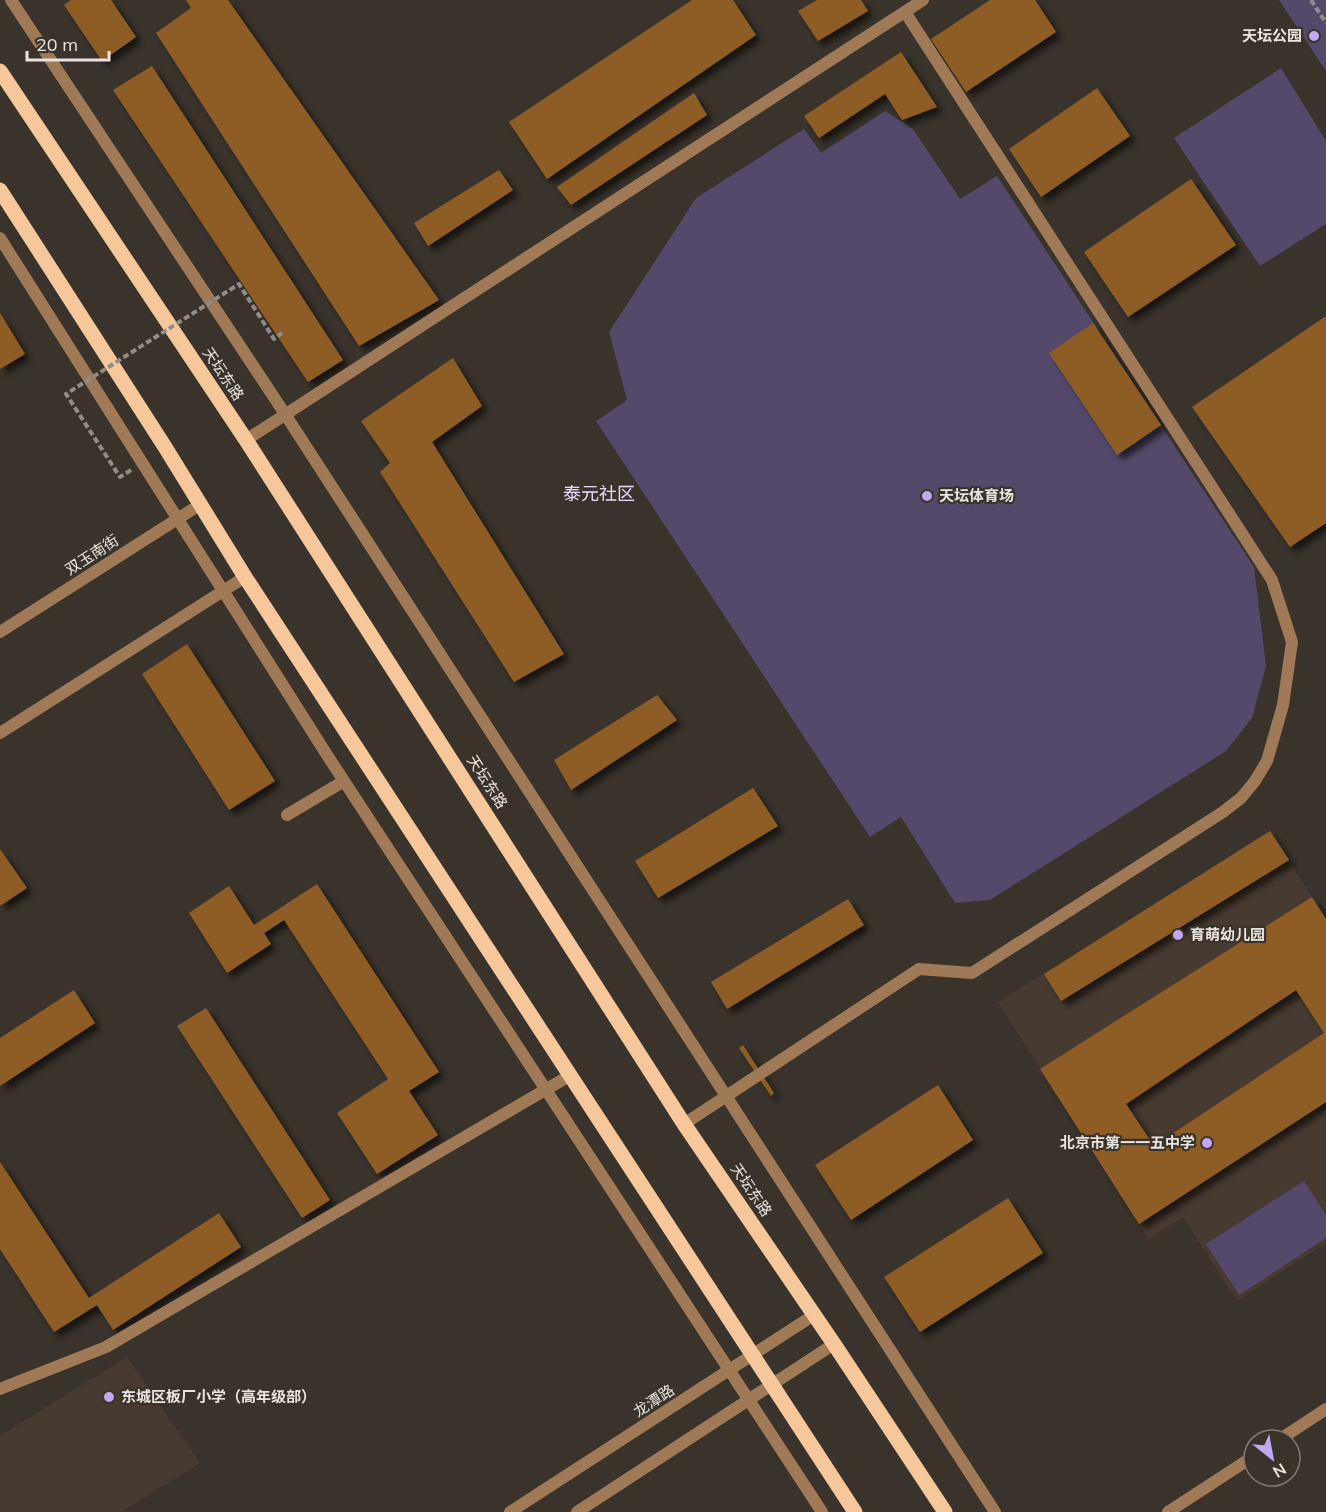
<svg xmlns="http://www.w3.org/2000/svg" width="1326" height="1512" font-family="Mulish,'Noto Sans SC',sans-serif">
	<defs>
		<filter id="shadow"><feDropShadow dx="5.5" dy="5.5" stdDeviation="3" flood-color="#0009"/></filter>
	</defs>
	<rect width="100%" height="100%" fill="#3a332c"/>
	<g fill="#473a30">
		<polygon points="1270,831 1326,919 1326,1243 1237,1301 1183,1217 1148,1239 998,1002"/>
		<polygon points="127,1357 200,1463 121,1512 0,1512 0,1436"/>
	</g>
	<g fill="#54496b">
		<polygon points="1279,0 1326,0 1326,71"/>
		<polygon points="1281,68 1326,141 1326,224 1260,266 1174,138"/>
		<polygon points="885,111 913,129 960,199 997,176 1254,567 1266,666 1252,718 1226,751 990,900 955,903 901,817 870,837 596,421 627,400 609,332 696,198 804,129 821,153"/>
		<polygon points="1304,1181 1326,1215 1326,1238 1239,1295 1206,1244"/>
	</g>
	<g fill="#8e5d27" fill-rule="evenodd" filter="url(#shadow)">
		<polygon points="71,0 111,0 136,37 102,61 64,5"/>
		<polygon points="186,0 228,0 439,300 359,346 156,33 191,8"/>
		<polygon points="692,0 733,0 756,35 547,179 509,122"/>
		<polygon points="817,0 861,0 868,11 818,41 798,11"/>
		<polygon points="990,0 1035,0 1056,32 966,92 931,39"/>
		<polygon points="901,52 937,107 902,120 885,94 819,138 804,116"/>
		<polygon points="152,66 343,360 308,382 113,90"/>
		<polygon points="1097,88 1130,136 1041,197 1009,149"/>
		<polygon points="694,93 707,115 571,205 557,187"/>
		<polygon points="499,170 513,190 428,246 414,223"/>
		<polygon points="1191,179 1236,245 1128,317 1084,252"/>
		<polygon points="0,313 25,354 0,369"/>
		<polygon points="1326,316 1326,523 1290,547 1192,407"/>
		<polygon points="1093,323 1161,425 1117,455 1049,353"/>
		<polygon points="453,358 482,406 432,442 564,654 514,682 380,472 390,463 361,421"/>
		<polygon points="187,644 275,781 229,810 142,674"/>
		<polygon points="657,695 677,720 571,790 554,760"/>
		<polygon points="753,788 778,826 658,898 635,861"/>
		<polygon points="1270,831 1289,860 1061,1001 1044,974"/>
		<polygon points="0,849 27,888 0,906"/>
		<polygon points="317,884 439,1072 409,1091 438,1135 377,1174 337,1113 388,1079 284,920 264,933 271,944 227,973 189,913 229,886 254,925"/>
		<path d="M 1312,897 L 1326,919 L 1326,1102 L 1139,1224 L 1040,1069 ZM 1296,990 L 1324,1033 L 1154,1146 L 1126,1104 Z"/>
		<polygon points="848,899 864,925 727,1009 711,982"/>
		<polygon points="74,990 95,1023 0,1086 0,1038"/>
		<polygon points="206,1008 330,1200 302,1218 177,1026"/>
		<polygon points="743,1045 774,1093 771,1096 739,1048"/>
		<polygon points="938,1085 973,1140 851,1220 815,1165"/>
		<polygon points="0,1162 89,1298 219,1213 241,1247 113,1330 97,1305 54,1332 0,1249"/>
		<polygon points="1008,1198 1043,1253 920,1332 884,1277"/>
	</g>
	<g fill="none" stroke-linecap="round" stroke-linejoin="round">
		<polyline stroke="#928c86" stroke-width="4" stroke-dasharray="6 3" stroke-linecap="butt" points="1311,0 1326,23"/>
		<g stroke="#a07a56" stroke-width="12">
			<polyline points="287,815 344,781"/>
			<polyline points="684,1124 919,969 972,973 1223,812 1241,798 1255,781 1267,761 1283,705 1292,642 1272,580 905,12"/>
		</g>
		<g stroke="#a07a56" stroke-width="12">
			<polyline points="246,440 923,0"/>
			<polyline points="0,632 201,504"/>
			<polyline points="0,733 245,577"/>
			<polyline points="0,1389 106,1347 569,1076"/>
			<polyline points="1279,1440 1326,1409"/>
			<polyline points="1168,1512 1254,1456"/>
		</g>
		<g stroke="#a07a56" stroke-width="12">
			<polyline points="11,0 285,414 995,1512"/>
			<polyline points="0,238 327,755 822,1512"/>
			<polyline points="510,1512 814,1315"/>
			<polyline points="577,1512 834,1344"/>
		</g>
		<g stroke="#f6c79b" stroke-width="15">
			<polyline points="0,71 246,440 684,1124 834,1344 945,1512"/>
			<polyline points="0,190 165,447 245,577 855,1512"/>
		</g>
		<polyline stroke="#928c86" stroke-width="4" stroke-dasharray="6 3" stroke-linecap="butt" points="131,470 120,477 66,394 239,284 274,339 282,333"/>
	</g>
	<g fill="#c2a8f3" stroke="#3a332c" stroke-width="2">
		<circle cx="1314" cy="36" r="6"/>
		<circle cx="927" cy="496" r="6"/>
		<circle cx="1178" cy="935" r="6"/>
		<circle cx="1207" cy="1143" r="6"/>
		<circle cx="109" cy="1397" r="6"/>
	</g>
	<g text-anchor="middle" stroke-width="4.5" stroke-linejoin="round" paint-order="stroke">
		<g font-size="15" font-weight="bold" fill="#e9e4df" stroke="#3a332c" text-anchor="start">
			<text x="1302" y="41" text-anchor="end">天坛公园</text>
			<text x="939" y="501">天坛体育场</text>
			<text x="1190" y="940">育萌幼儿园</text>
			<text x="1195" y="1148" text-anchor="end">北京市第一一五中学</text>
			<text x="121" y="1402">东城区板厂小学（高年级部）</text>
		</g>
		<g font-size="15" fill="#e9e4df" stroke="#3a332c">
			<text transform="translate(223 374) rotate(56)" y="5">天坛东路</text>
			<text transform="translate(92 555) rotate(-33)" y="5">双玉南街</text>
			<text transform="translate(487 782) rotate(57)" y="5">天坛东路</text>
			<text transform="translate(751 1190) rotate(56)" y="5">天坛东路</text>
			<text transform="translate(654 1401) rotate(-33)" y="5">龙潭路</text>
		</g>
		<g font-size="18" fill="#e3daf7" stroke="#3a332c">
			<text x="599" y="500">泰元社区</text>
		</g>
	</g>
	<g transform="translate(1272 1458) rotate(149)"><circle r="28" fill="#3a332c" stroke="#807a74" stroke-width="1.5"/>
	<path d="M0-4.5L10 22L0 15L-10 22Z" fill="#c2a8f3"/>
	<text y="-9" font-size="16" font-weight="bold" text-anchor="middle" fill="#e9e4df">N</text>
	</g>
	<path d="M27 51v9h82v-9" fill="none" stroke="#e9e4df" stroke-width="3"/>
	<text x="36" y="51" font-size="18" fill="#e9e4df" stroke="#3a332c" stroke-width="4.5" paint-order="stroke">20 m</text>
</svg>
